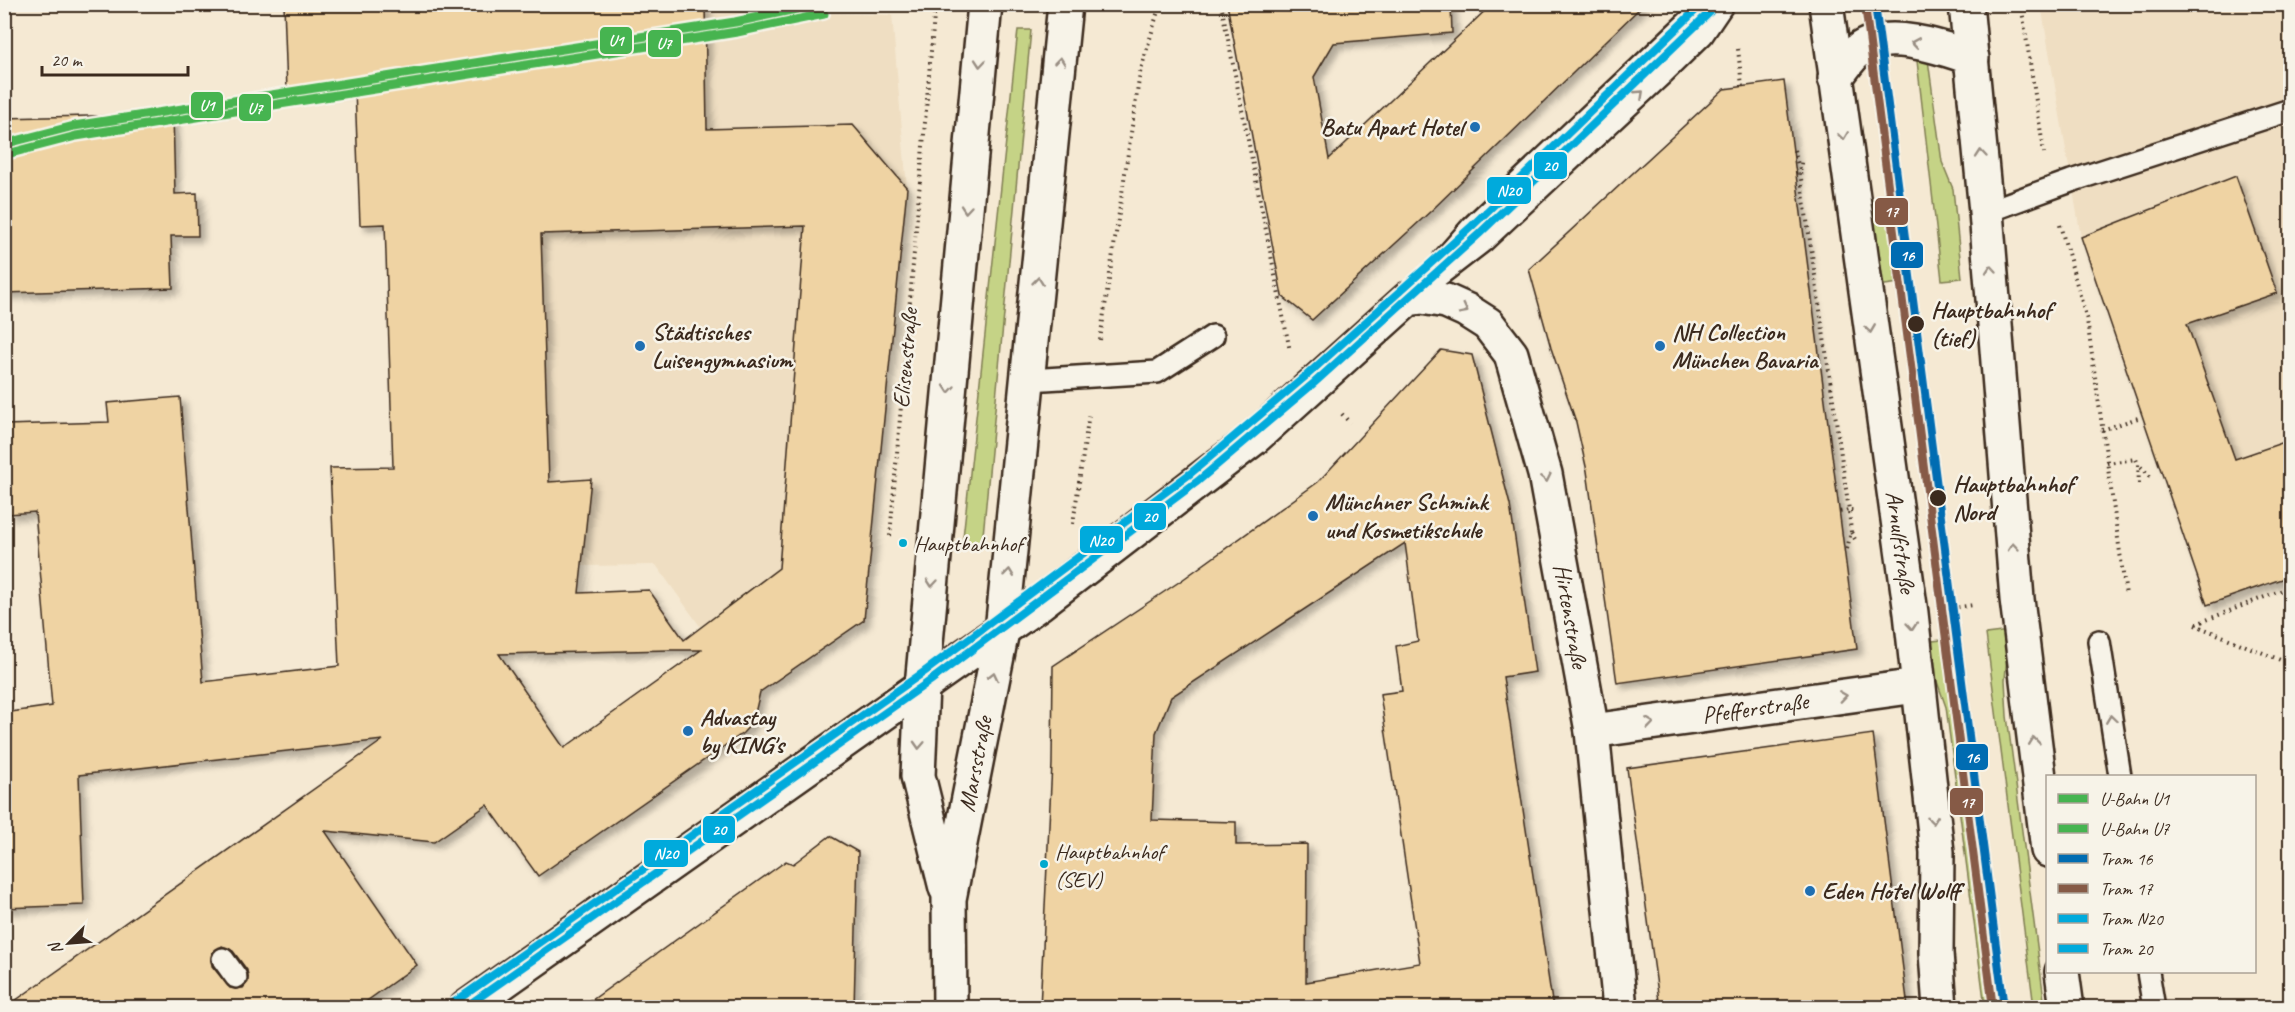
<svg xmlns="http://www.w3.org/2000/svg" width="2295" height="1012" font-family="Caveat,sans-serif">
	<defs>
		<filter id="shadow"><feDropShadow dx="5.5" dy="5.5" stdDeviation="3" flood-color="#0004"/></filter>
	</defs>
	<rect width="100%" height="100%" fill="#f5e9d3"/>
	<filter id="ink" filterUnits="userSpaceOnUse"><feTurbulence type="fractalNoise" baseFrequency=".0167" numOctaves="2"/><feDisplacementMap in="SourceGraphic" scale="12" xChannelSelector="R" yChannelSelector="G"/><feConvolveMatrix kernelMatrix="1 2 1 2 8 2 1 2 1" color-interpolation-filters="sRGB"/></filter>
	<g filter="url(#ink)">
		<g fill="#efdec2">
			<polygon points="284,5 705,14 762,11 892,15 907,188 864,620 751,697 656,565 582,566 394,487 385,225 360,225 355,89 287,91"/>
			<polygon points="2041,5 2290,5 2290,576 2207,605 2081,237"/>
		</g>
		<g fill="#c5d386" stroke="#807e52" stroke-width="1.5">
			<polygon points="1018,30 1031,30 982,546 962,547"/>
			<polygon points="1916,52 1928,60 1942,162 1953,189 1962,278 1942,280"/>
			<polygon points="1889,198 1899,283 1878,286 1867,201"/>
			<polygon points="2009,631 2005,680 2007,716 2045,1007 2034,1007 1986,634"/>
			<polygon points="1951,639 1996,1007 1985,1007 1946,707 1923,642"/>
		</g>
		<g fill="#efd3a3" stroke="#3b2a1e" stroke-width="1.5" fill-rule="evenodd" filter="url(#shadow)">
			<path d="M 284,4 L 705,4 L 707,129 L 853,125 L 907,188 L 864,620 L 760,692 L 753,722 L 743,733 L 538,876 L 487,805 L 434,842 L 325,831 L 417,965 L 357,1008 L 5,1008 L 383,740 L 79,775 L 84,905 L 4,908 L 4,713 L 52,706 L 35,512 L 8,514 L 7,505 L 4,505 L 4,425 L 109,422 L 107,403 L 180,397 L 203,682 L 339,666 L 330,468 L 393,467 L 385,224 L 360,225 L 355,89 L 287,91 ZM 805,226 L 779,568 L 684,640 L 649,590 L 579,593 L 591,479 L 549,482 L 541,234 ZM 670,650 L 701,650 L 564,748 L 499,654 ZM 222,946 L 233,951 L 247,970 L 248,982 L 243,988 L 230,988 L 212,966 L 212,953 Z"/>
			<polygon points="1227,4 1451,4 1452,33 1334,43 1314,77 1329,159 1492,4 1644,4 1432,210 1312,320 1282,296"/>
			<polygon points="1784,81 1857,649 1617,683 1587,471 1576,422 1551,348 1529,269 1724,89"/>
			<polygon points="173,114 175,194 197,193 198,236 171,236 173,288 4,293 4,118"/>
			<polygon points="2236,176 2277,293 2187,324 2235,459 2290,440 2290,576 2207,605 2081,237"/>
			<path d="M 1441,350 L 1472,355 L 1510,505 L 1535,672 L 1503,677 L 1553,1008 L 1040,1008 L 1052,764 L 1053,666 L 1182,580 L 1318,482 ZM 1405,543 L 1418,641 L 1396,646 L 1402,691 L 1380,694 L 1420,963 L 1306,982 L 1307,844 L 1236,845 L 1236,822 L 1152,820 L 1156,733 L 1171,697 Z"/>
			<polygon points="1873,734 1908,1008 1660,1008 1627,768"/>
			<polygon points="830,836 858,852 854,1008 581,1008 786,861 793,864"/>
		</g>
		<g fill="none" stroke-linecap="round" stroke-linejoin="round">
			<g stroke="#3b2a1e" stroke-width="26">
				<g id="service">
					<polyline points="1986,212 2071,181 2290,110"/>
					<polyline points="1444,259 1472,227 1707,4"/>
					<polyline points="1408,299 1483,241 1663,73 1702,35 1723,4"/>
					<polyline points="1029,380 1157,372 1213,336"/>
					<polyline points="2099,641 2120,776"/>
					<polyline points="223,959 236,977"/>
					<polyline points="2148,972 2154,1008"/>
				</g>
			</g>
			<g stroke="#3b2a1e" stroke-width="38">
				<g id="minor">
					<polyline points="1826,4 1911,613 1937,852 1936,953 1940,1008"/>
					<polyline points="1966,4 1986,212 2017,599 2048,850"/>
					<path d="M 1835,78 C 1843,69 1850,57 1859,50 C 1885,28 1944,48 1972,58"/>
					<polyline points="1592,731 1917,686"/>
					<polyline points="2062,972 2067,1008"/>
					<polyline points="466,1008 1040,603 1253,439 1408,299 1422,297 1446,301 1466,310 1488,324 1511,354 1545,474 1592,731 1620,1008"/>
				</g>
			</g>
			<g stroke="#3b2a1e" stroke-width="38">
				<g id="secondary">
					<polyline points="946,888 918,776 922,686 985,4"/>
					<polyline points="950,1008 949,899 1002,631 1065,4"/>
				</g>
			</g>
			<g stroke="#3b2a1e" stroke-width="4" stroke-dasharray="1.5 4.5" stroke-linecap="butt">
				<polyline points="5,4 7,7"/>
				<polyline points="1221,4 1290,351"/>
				<polyline points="2021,4 2044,153"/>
				<polyline points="1738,49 1742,86"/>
				<polyline points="1794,150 1800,172 1849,510 1839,512"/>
				<polyline points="1796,173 1800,172 1802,159"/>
				<polyline points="2060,225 2087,320 2126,595"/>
				<polyline points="1100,340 1140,73 1160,4"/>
				<polyline points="1342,414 1350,423"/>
				<polyline points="2102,430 2141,417"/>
				<polyline points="2107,463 2136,459 2138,464"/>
				<polyline points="2139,484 2138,464 2153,479"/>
				<polyline points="1073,524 1089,413"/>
				<polyline points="1851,532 1849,510 1854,510"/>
				<polyline points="890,536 935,4"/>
				<polyline points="1847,549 1851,532 1856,541"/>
				<polyline points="1952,608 1974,605"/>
				<polyline points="2196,624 2290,587"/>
				<polyline points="2195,625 2290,664"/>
				<polyline points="2285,719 2290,704"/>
			</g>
			<use href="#service" stroke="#f7f3e8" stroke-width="21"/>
			<use href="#minor" stroke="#f7f3e8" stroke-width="33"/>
			<use href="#secondary" stroke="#f7f3e8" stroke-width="33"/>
			<g stroke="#f7f3e8" stroke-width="12">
				<polyline id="tram-1" points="1875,4 2004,1008"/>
			</g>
			<g stroke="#f7f3e8" stroke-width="12">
				<polyline id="tram-2" points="1865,5 1993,1008"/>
			</g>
			<g stroke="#f7f3e8" stroke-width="12">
				<polyline id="tram-3" points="446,1008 924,672 1191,473 1307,375 1472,226 1702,4"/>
			</g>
			<g stroke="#f7f3e8" stroke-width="12">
				<polyline id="tram-4" points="464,1008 930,681 1198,481 1314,383 1479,234 1710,12"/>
			</g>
			<use href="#tram-1" stroke="#006cb2" stroke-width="8"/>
			<use href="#tram-2" stroke="#865a46" stroke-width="8"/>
			<use href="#tram-3" stroke="#00aadc" stroke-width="8"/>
			<use href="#tram-4" stroke="#00aadc" stroke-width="8"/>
			<g stroke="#f7f3e8" stroke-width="14">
				<polyline id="metro-1" points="4,144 74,126 735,22 820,4"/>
			</g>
			<g stroke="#f7f3e8" stroke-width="14">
				<polyline id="metro-2" points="7,154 76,136 737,32 824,14"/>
			</g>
			<use href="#metro-1" stroke="#46b450" stroke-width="9"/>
			<use href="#metro-2" stroke="#46b450" stroke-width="9"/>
		</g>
		<defs><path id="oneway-chevron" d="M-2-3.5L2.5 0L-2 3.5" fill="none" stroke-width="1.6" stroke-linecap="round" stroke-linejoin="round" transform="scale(1.5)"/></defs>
		<g stroke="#998e83">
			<use href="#oneway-chevron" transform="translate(1915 43) rotate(-171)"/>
			<use href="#oneway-chevron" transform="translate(1060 61) rotate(-84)"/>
			<use href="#oneway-chevron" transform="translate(980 63) rotate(95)"/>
			<use href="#oneway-chevron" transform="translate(1640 94) rotate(-43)"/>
			<use href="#oneway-chevron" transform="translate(1843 136) rotate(82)"/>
			<use href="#oneway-chevron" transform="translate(1981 154) rotate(-95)"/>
			<use href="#oneway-chevron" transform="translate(966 209) rotate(95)"/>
			<use href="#oneway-chevron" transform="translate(1991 269) rotate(-95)"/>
			<use href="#oneway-chevron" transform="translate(1038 281) rotate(-84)"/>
			<use href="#oneway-chevron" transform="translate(1464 310) rotate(27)"/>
			<use href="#oneway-chevron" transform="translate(1870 329) rotate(82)"/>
			<use href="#oneway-chevron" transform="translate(949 389) rotate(95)"/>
			<use href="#oneway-chevron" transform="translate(1546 478) rotate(78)"/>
			<use href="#oneway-chevron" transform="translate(2013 547) rotate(-95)"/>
			<use href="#oneway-chevron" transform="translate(1009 573) rotate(-83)"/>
			<use href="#oneway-chevron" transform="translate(932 583) rotate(95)"/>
			<use href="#oneway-chevron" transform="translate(1912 626) rotate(85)"/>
			<use href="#oneway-chevron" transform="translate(993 676) rotate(-77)"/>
			<use href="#oneway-chevron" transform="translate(1843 696) rotate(-8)"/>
			<use href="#oneway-chevron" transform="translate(2111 719) rotate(-98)"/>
			<use href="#oneway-chevron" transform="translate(1650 723) rotate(-8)"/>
			<use href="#oneway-chevron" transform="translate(2034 741) rotate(-97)"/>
			<use href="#oneway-chevron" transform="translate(919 745) rotate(93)"/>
			<use href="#oneway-chevron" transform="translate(1933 820) rotate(83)"/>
		</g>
	</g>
	<g fill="#1f6fb2" stroke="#f7f3e8" stroke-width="2">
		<circle cx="1475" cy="127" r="6"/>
		<circle cx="640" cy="346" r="6"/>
		<circle cx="1660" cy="346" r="6"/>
		<circle cx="1313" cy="516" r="6"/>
		<circle cx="688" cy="731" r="6"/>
		<circle cx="1810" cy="891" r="6"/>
	</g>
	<g fill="#3b2a1e" stroke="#f7f3e8" stroke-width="2">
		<circle cx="1916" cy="324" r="9"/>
		<circle cx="1938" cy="498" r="9"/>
	</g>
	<g fill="#00a9ce" stroke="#f7f3e8" stroke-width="2">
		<circle cx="903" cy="543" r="5"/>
		<circle cx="1044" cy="864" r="5"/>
	</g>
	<g text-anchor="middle" stroke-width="5" stroke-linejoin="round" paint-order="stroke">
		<g font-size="22" fill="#3b2a1e" stroke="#f7f3e8" text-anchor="start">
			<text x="914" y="551">Hauptbahnhof</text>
			<text x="1055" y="859">Hauptbahnhof<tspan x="1055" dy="28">(SEV)</tspan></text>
		</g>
		<g font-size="24" font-weight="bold" fill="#3b2a1e" stroke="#f7f3e8" text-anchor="start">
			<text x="1463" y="135" text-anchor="end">Batu Apart Hotel</text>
			<text x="652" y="340">Städtisches<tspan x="652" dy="28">Luisengymnasium</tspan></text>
			<text x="1672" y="340">NH Collection<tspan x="1672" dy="28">München Bavaria</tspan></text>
			<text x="1325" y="510">Münchner Schmink<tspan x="1325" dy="28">und Kosmetikschule</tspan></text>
			<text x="700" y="725">Advastay<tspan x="700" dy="28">by KING's</tspan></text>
			<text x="1822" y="899">Eden Hotel Wolff</text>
		</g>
		<g font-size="24" font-weight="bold" fill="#3b2a1e" stroke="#f7f3e8" text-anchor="start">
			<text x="1931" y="318">Hauptbahnhof<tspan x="1931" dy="28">(tief)</tspan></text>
			<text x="1953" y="492">Hauptbahnhof<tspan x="1953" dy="28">Nord</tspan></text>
		</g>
		<g font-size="24" fill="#3b2a1e" stroke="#f7f3e8">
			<text transform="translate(905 358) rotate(-85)" y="8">Elisenstraße</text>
			<text transform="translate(1901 542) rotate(82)" y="8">Arnulfstraße</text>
			<text transform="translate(1571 616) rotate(80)" y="8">Hirtenstraße</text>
			<text transform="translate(1755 708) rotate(-8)" y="8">Pfefferstraße</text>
			<text transform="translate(975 764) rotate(-79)" y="8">Marsstraße</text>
		</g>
	</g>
	<g stroke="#f7f3e8" stroke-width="2">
		<rect x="599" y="26" width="34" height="29" rx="6" fill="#46b450"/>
		<rect x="647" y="29" width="35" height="29" rx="6" fill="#46b450"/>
		<rect x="190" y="91" width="34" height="28" rx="6" fill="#46b450"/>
		<rect x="238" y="93" width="34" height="29" rx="6" fill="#46b450"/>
		<rect x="1533" y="151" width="35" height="29" rx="6" fill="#00aadc"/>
		<rect x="1486" y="176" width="46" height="29" rx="6" fill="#00aadc"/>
		<rect x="1874" y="197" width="35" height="29" rx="6" fill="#865a46"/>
		<rect x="1890" y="241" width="34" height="28" rx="6" fill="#006cb2"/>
		<rect x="1133" y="502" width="34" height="29" rx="6" fill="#00aadc"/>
		<rect x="1079" y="525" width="45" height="29" rx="6" fill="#00aadc"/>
		<rect x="1955" y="743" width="34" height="28" rx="6" fill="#006cb2"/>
		<rect x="1949" y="787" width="35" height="29" rx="6" fill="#865a46"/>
		<rect x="702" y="815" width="34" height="29" rx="6" fill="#00aadc"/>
		<rect x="643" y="839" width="46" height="29" rx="6" fill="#00aadc"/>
	</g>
	<g font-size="16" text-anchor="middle" font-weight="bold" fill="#fff">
		<text x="616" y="46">U1</text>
		<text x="664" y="49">U7</text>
		<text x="207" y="111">U1</text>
		<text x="255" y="114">U7</text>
		<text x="1550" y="171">20</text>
		<text x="1509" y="196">N20</text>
		<text x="1891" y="217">17</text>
		<text x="1907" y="261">16</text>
		<text x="1150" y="522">20</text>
		<text x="1101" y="546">N20</text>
		<text x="1972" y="763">16</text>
		<text x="1967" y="808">17</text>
		<text x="719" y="835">20</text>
		<text x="666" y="859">N20</text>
	</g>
	<rect width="2295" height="1012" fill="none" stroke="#f7f3e8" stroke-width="24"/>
	<rect x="12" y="12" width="2271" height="988" fill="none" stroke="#3b2a1e" stroke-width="2" filter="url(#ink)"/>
	<rect x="2046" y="775" width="210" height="198" fill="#f7f3e8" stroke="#aca397" stroke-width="1.5"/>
	<rect x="2058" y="794" width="30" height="9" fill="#46b450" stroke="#aca397" stroke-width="1.5"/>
	<text x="2100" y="805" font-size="18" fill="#3b2a1e">U-Bahn U1</text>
	<rect x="2058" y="824" width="30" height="9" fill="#46b450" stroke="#aca397" stroke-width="1.5"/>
	<text x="2100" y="835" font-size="18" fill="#3b2a1e">U-Bahn U7</text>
	<rect x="2058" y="854" width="30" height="9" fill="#006cb2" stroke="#aca397" stroke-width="1.5"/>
	<text x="2100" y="865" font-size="18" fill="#3b2a1e">Tram 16</text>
	<rect x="2058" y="884" width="30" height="9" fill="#865a46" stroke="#aca397" stroke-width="1.5"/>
	<text x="2100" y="895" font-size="18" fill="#3b2a1e">Tram 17</text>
	<rect x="2058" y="914" width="30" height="9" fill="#00aadc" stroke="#aca397" stroke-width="1.5"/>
	<text x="2100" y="925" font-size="18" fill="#3b2a1e">Tram N20</text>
	<rect x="2058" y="944" width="30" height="9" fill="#00aadc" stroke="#aca397" stroke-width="1.5"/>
	<text x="2100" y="955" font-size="18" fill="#3b2a1e">Tram 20</text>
	<g transform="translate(69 943) rotate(245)" stroke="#f7f3e8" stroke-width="4.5" paint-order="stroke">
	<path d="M0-4.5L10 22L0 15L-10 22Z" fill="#3b2a1e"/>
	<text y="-9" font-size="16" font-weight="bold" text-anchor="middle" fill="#3b2a1e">N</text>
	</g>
	<path d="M42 66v9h146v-9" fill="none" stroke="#3b2a1e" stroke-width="3"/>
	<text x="51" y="66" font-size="18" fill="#3b2a1e" stroke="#f7f3e8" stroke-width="4.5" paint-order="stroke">20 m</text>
</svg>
